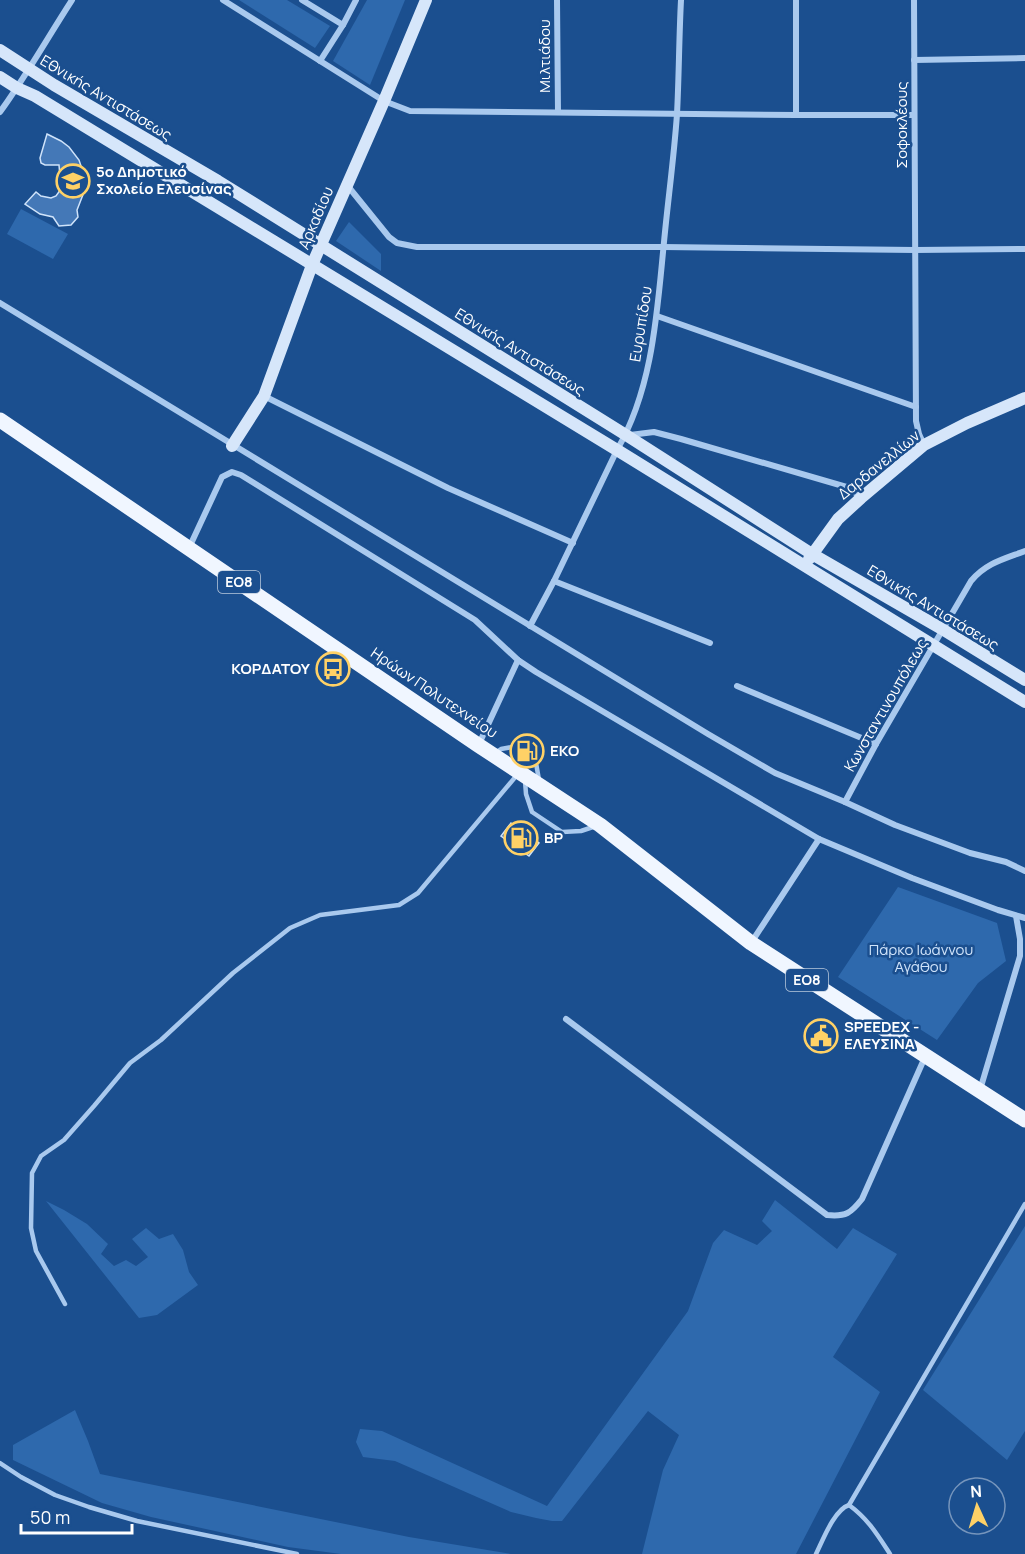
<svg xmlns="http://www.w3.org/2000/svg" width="1025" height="1554" font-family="Manrope,sans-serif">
	<rect width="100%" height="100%" fill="#1b4f8f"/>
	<g fill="#2e69ad">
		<polygon points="239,0 287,0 330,26 315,48"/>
		<polygon points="367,0 405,0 370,85 333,61"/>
		<polygon points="21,209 68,234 53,259 7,234"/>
		<polygon points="349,222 381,254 381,271 336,241"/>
		<polygon points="898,887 997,923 1006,961 978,983 937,1040 838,977"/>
		<polygon points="775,1200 837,1249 853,1228 897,1254 833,1357 880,1392 796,1554 642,1554 663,1470 679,1435 648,1411 562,1521 552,1521 536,1518 511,1512 395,1461 363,1457 356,1442 360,1429 382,1431 547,1506 688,1311 713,1243 724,1230 757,1245 772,1231 762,1221"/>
		<polygon points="46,1201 64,1210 87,1224 108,1244 101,1254 114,1266 126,1260 136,1266 148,1257 132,1239 146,1228 159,1239 173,1234 183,1250 189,1272 198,1285 157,1315 139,1318"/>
		<polygon points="1025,1226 1025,1431 1007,1460 923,1390"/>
		<polygon points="75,1410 88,1441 100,1474 409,1537 511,1554 341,1554 288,1547 151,1517 102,1503 13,1460 13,1445"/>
	</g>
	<g fill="#4478b7" stroke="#cfe3fa" stroke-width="1.5">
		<polygon points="47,134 61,141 69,147 79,160 83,172 85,185 84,192 77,210 78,217 71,225 59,226 53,217 40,214 25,204 36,192 41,196 51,198 56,196 61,189 59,165 45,165 41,163 40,158"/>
		<polygon points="524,737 538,747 532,755 527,756 526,764 512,754 518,752 519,749 518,746"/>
		<polygon points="511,823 539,843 529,856 501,836"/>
	</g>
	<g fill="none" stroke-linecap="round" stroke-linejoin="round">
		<g stroke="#a9c9ee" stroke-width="4.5">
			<polyline points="495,753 501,749 512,747 515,749"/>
			<polyline points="530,759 536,763 539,780"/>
			<polyline points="525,781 526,794 532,812 562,832 581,831 596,826"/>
			<polyline points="65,1304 36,1251 31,1228 32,1173 41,1156 64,1140 94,1106 130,1063 161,1040 233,973 290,928 320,915 399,905 418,893 517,775"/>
			<polyline points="0,1463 21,1477 55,1495 89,1507 137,1521 297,1554"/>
			<path d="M 849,1505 C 868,1519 877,1534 890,1554"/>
			<path d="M 816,1554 C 823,1540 834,1510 849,1505 L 1025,1204"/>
		</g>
		<g stroke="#a9c9ee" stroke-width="6">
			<polyline points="223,0 384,101 410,111 796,115 914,115"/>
			<polyline points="302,0 343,25"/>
			<polyline points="557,0 558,112"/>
			<polyline points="796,0 796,115"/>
			<polyline points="914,0 916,421 919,434 924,445"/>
			<polyline points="914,60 1025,58"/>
			<polyline points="320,61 343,25 356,0"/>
			<path d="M 0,112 C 26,76 48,37 72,0"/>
			<polyline points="347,185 389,237 397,243 417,247 663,247 915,250 1025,249"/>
			<polyline points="0,303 708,734 775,773 845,802 895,825 970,853 1006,862 1025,871"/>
			<polyline points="657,316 916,407"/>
			<polyline points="264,396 448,488 573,543"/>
			<polyline points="630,435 654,432 681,439 850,488 861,498"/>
			<polyline points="189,548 222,477 232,472 241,475 475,620 518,660 536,672 819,839 912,878 998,910 1025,918"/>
			<polyline points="554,581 710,643"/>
			<path d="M 530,626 L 554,581 L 617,450 C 653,388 657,312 664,242 C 668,200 674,157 677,114 C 679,76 679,38 681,0"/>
			<polyline points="737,686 876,744"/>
			<polyline points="479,744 518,660"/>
			<path d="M 845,802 L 876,744 L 971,581 C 986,563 1004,559 1025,551"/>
			<polyline points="751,943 819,839"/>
			<path d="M 566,1019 L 827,1215 C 846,1217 851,1213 862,1199 L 925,1057"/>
			<polyline points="980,1090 1020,956 1020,939 1016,916"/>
		</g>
		<g stroke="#d6e6fa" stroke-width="12">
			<polyline points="0,50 54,85 218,181 626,435 812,554 942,629 1025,680"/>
			<polyline points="0,77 17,88 35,96 617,450 1025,702"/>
			<polyline points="232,446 264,396 312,265 384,101 426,0"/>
			<polyline points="809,559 838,519 861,498 924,445 967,423 1025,398"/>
		</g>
		<polyline stroke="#f0f6ff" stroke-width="15" points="0,420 478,745 600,825 751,943 1025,1120"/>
	</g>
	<defs>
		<g id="school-ring" transform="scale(1.725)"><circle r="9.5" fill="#1b4f8f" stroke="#ffd166" stroke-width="1.5"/><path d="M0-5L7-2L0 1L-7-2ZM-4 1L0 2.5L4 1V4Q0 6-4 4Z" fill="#ffd166"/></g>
		<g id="bus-ring" transform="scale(1.725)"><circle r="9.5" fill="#1b4f8f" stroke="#ffd166" stroke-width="1.5"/><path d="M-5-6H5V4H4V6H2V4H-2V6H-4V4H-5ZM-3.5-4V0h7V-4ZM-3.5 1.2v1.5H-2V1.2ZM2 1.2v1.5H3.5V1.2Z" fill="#ffd166"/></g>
		<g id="fuel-ring" transform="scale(1.725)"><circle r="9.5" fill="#1b4f8f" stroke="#ffd166" stroke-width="1.5"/><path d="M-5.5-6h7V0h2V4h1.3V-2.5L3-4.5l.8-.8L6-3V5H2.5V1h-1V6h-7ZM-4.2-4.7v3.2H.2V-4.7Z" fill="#ffd166"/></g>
		<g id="civic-ring" transform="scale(1.725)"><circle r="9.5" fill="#1b4f8f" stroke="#ffd166" stroke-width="1.5"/><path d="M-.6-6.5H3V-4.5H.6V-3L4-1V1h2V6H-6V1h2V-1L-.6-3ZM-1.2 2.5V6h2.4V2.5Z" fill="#ffd166"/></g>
	</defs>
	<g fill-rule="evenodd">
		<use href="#school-ring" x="73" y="181"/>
		<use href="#bus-ring" x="333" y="669"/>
		<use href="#fuel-ring" x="527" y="751"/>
		<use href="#fuel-ring" x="521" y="838"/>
		<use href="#civic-ring" x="821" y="1036"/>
	</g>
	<g text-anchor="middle" stroke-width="5" stroke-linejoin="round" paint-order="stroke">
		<g fill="#1b4f8f" stroke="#bbcadd" stroke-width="1.5">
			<rect x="218" y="571" width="42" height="22" rx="4.5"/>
			<rect x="786" y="969" width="42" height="22" rx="4.5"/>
		</g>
		<g font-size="14" font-weight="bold" fill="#fff">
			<text x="239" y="587">ΕΟ8</text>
			<text x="807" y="985">ΕΟ8</text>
		</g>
		<g font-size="15" fill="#fff" stroke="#1b4f8f">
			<text transform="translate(545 56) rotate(-90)" y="5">Μιλτιάδου</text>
			<text transform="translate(106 98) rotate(31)" y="5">Εθνικής Αντιστάσεως</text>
			<text transform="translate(902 125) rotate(-90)" y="5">Σοφοκλέους</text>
			<text transform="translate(316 218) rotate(-67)" y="5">Αρκαδίου</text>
			<text transform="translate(641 324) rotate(-81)" y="5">Ευρυπίδου</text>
			<text transform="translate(520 352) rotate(32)" y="5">Εθνικής Αντιστάσεως</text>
			<text transform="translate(879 465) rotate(-39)" y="5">Δαρδανελλίων</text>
			<text transform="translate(933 608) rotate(31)" y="5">Εθνικής Αντιστάσεως</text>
			<text transform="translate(434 693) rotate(34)" y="5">Ηρώων Πολυτεχνείου</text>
			<text transform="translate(886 705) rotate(-60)" y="5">Κωνσταντινουπόλεως</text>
		</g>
		<g font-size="15" font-weight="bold" fill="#fff" stroke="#1b4f8f" text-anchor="start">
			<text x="96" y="177">5ο Δημοτικό<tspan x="96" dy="17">Σχολείο Ελευσίνας</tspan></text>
			<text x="310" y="674" text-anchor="end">ΚΟΡΔΑΤΟΥ</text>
			<text x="550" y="756">EKO</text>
			<text x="544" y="843">BP</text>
			<text x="844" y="1032">SPEEDEX -<tspan x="844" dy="17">ΕΛΕΥΣΙΝΑ</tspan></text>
		</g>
		<g font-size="15" fill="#cfe3fa" stroke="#1b4f8f">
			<text x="921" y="955">Πάρκο Ιωάννου<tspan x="921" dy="17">Αγάθου</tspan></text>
		</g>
	</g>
	<g transform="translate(977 1506) rotate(356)"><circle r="28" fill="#1b4f8f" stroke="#7695bc" stroke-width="1.5"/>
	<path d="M0-4.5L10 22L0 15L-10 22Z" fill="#ffd166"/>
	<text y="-9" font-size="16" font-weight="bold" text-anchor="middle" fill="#ffffff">N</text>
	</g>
	<path d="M21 1524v9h111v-9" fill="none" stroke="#ffffff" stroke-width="3"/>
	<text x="30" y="1524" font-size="18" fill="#ffffff" stroke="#1b4f8f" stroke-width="4.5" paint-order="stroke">50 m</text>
</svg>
